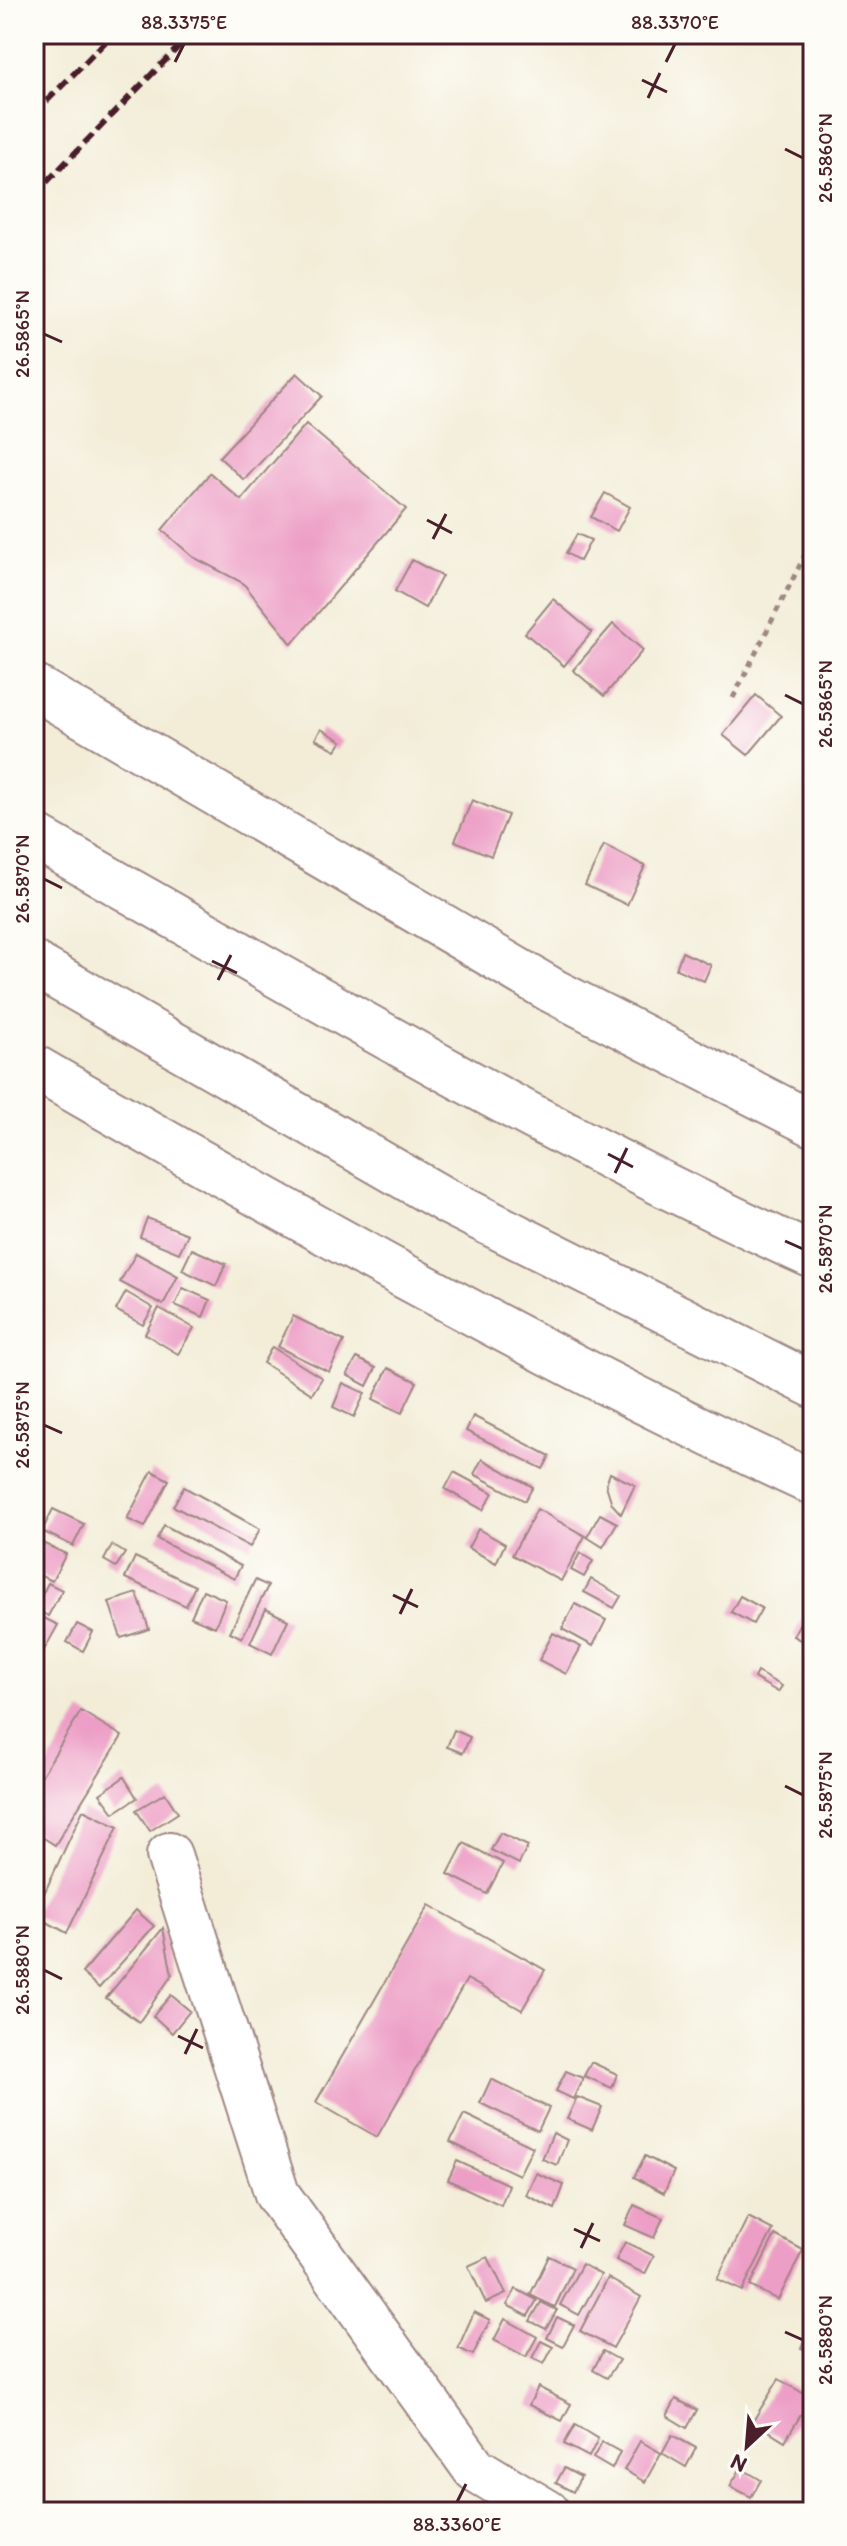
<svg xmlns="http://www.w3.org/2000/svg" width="847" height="2546" font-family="Itim,sans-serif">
	<rect width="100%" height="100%" fill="#fdfcf7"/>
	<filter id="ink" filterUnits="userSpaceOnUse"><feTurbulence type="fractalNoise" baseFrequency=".0125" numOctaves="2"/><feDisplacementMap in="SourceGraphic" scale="16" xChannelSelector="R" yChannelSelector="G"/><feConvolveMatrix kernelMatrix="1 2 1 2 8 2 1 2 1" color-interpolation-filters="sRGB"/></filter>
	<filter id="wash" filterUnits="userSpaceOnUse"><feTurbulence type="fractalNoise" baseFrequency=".006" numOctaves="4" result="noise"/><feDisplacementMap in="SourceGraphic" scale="32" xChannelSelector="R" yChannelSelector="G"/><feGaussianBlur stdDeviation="1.8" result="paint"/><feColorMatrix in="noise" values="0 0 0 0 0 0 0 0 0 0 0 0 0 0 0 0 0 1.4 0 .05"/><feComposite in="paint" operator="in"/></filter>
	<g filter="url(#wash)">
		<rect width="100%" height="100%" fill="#f3edd8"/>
		<g id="blocks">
			<g fill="#ed9ec6">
				<polygon points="297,373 322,396 244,480 219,457"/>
				<polygon points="306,424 406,509 292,644 243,583 193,557 162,530 210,473 241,500"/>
				<polygon points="605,493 630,507 617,531 591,517"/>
				<polygon points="577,534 591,540 580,561 566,553"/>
				<polygon points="412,560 442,576 425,608 395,591"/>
				<polygon points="553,599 592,632 564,666 525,633"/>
				<polygon points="613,624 643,650 604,696 573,670"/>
				<polygon points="756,695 781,716 748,755 723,735"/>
				<polygon points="321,729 342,741 336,750 315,739"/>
				<polygon points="472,800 508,815 491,856 455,841"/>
				<polygon points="604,845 645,866 627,905 585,885"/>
				<polygon points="682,952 711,965 704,981 676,969"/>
				<polygon points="147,1218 188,1234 179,1253 140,1237"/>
				<polygon points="192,1249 226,1264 216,1286 182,1270"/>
				<polygon points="136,1253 178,1276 163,1305 120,1282"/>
				<polygon points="183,1288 210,1300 203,1317 175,1305"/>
				<polygon points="126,1292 153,1308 143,1325 116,1310"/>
				<polygon points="159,1308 194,1328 178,1354 145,1334"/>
				<polygon points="293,1316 344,1341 329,1372 278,1347"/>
				<polygon points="272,1347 322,1378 312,1394 263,1363"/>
				<polygon points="357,1358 376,1368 367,1386 347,1375"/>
				<polygon points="388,1368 417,1382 402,1413 373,1399"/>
				<polygon points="343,1383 365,1393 354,1417 333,1407"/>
				<polygon points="473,1416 550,1456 543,1469 466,1431"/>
				<polygon points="482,1459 533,1487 525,1501 474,1474"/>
				<polygon points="152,1471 169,1480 145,1527 127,1519"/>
				<polygon points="454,1472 493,1493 483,1510 445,1489"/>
				<polygon points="610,1473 635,1485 621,1514 612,1504 606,1485"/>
				<polygon points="184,1487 260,1529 250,1547 173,1506"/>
				<polygon points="53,1509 84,1524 73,1546 42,1531"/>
				<polygon points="537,1509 585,1536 561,1581 512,1555"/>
				<polygon points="600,1514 617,1523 603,1547 587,1537"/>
				<polygon points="164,1525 241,1566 234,1579 157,1539"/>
				<polygon points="478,1529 505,1544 496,1563 468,1548"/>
				<polygon points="34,1539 66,1554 52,1581 34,1573"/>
				<polygon points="112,1545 125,1553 116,1567 104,1560"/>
				<polygon points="580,1553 593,1561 584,1577 571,1570"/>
				<polygon points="135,1557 195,1586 186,1606 125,1578"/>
				<polygon points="591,1579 621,1596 614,1608 584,1592"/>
				<polygon points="255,1580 268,1586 242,1638 230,1632"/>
				<polygon points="48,1583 62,1590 48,1616 35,1608"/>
				<polygon points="203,1590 226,1600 215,1627 191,1617"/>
				<polygon points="137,1593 149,1629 121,1638 109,1602"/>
				<polygon points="740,1596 762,1608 753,1624 731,1612"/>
				<polygon points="575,1604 606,1620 593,1646 562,1629"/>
				<polygon points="266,1609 288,1620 272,1654 250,1643"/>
				<polygon points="38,1615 58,1625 43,1652 34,1647 34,1623"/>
				<polygon points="803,1617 813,1623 813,1647 793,1636"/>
				<polygon points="77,1624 93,1632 83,1651 67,1642"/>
				<polygon points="553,1633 581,1647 566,1674 539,1660"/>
				<polygon points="757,1672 782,1686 778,1692 754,1678"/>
				<polygon points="81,1711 122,1736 55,1845 34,1832 34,1788"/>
				<polygon points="454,1730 470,1737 463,1753 447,1747"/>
				<polygon points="124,1777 137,1798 114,1813 100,1794"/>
				<polygon points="165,1793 178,1813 150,1831 136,1810"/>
				<polygon points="83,1810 118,1827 67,1933 34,1915"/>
				<polygon points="500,1833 528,1846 519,1864 491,1850"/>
				<polygon points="464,1843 503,1863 487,1894 448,1874"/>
				<polygon points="429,1905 545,1970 522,2010 467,1979 377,2137 316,2102"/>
				<polygon points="136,1910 154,1926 99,1988 82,1973"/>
				<polygon points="163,1928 172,1975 139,2022 106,1998"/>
				<polygon points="171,1995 190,2011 172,2033 153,2016"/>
				<polygon points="591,2062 617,2074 612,2088 584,2076"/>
				<polygon points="566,2071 583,2078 573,2099 556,2091"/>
				<polygon points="491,2079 549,2108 538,2131 480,2103"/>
				<polygon points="577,2097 602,2107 592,2130 567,2119"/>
				<polygon points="464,2114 533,2147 519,2175 450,2142"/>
				<polygon points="553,2133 567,2140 557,2165 542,2159"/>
				<polygon points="645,2156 674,2171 664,2193 634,2177"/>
				<polygon points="457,2161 509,2185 501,2205 448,2180"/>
				<polygon points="536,2173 564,2185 555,2209 526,2195"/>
				<polygon points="634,2205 663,2218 654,2238 625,2225"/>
				<polygon points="748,2217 773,2230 742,2291 717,2279"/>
				<polygon points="775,2235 803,2250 778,2300 750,2286"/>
				<polygon points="625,2242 654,2256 645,2274 616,2260"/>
				<polygon points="549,2256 573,2268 555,2307 530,2295"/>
				<polygon points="488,2257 506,2294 486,2303 468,2266"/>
				<polygon points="582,2264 601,2275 579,2315 560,2305"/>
				<polygon points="608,2278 641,2297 613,2348 580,2331"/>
				<polygon points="516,2289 537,2300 528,2316 507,2305"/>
				<polygon points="541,2302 557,2310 546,2329 530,2321"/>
				<polygon points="474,2312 490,2320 473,2355 458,2348"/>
				<polygon points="557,2317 574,2325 563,2346 547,2338"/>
				<polygon points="505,2319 537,2337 526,2357 494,2340"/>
				<polygon points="813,2319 813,2353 801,2348"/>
				<polygon points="541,2341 553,2347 544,2364 532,2358"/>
				<polygon points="603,2351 619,2360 607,2378 593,2370"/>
				<polygon points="779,2379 811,2398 785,2441 753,2421"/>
				<polygon points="538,2387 571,2404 562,2421 529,2405"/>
				<polygon points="676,2399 697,2410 687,2428 667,2416"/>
				<polygon points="575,2425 598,2439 589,2457 564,2444"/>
				<polygon points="672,2435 696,2448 686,2467 662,2453"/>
				<polygon points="640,2441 661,2453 645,2482 624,2470"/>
				<polygon points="602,2442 620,2452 612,2469 593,2458"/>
				<polygon points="564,2468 581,2477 573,2492 556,2483"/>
				<polygon points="741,2468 761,2480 751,2497 730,2486"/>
			</g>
		</g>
	</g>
	<g filter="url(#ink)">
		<use href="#blocks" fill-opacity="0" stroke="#9e8682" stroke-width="2"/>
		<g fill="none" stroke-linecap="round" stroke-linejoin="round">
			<g stroke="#9e8682" stroke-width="48">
				<g id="minor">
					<polyline points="34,687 553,991 813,1124"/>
					<path d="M 34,1067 C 289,1214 546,1360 813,1483"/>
					<polyline points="169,1855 277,2194 475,2469 547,2512"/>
				</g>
			</g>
			<g stroke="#9e8682" stroke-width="48">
				<g id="highway">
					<path d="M 34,836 C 290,982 545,1134 813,1256"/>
					<polyline points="34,964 448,1202 813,1385"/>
				</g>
			</g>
			<polyline stroke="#9e8682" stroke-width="5" stroke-dasharray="6 6" stroke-linecap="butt" points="733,698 813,539"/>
			<use href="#minor" stroke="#fff" stroke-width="44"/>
			<use href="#highway" stroke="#fff" stroke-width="44"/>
			<g stroke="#4a1f2b" stroke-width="6" stroke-dasharray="12 6" stroke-linecap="butt">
				<polyline points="34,114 113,34"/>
				<polyline points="34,195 191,34"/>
			</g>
		</g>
	</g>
	<path fill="none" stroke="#4a1f2b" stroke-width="3" d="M 175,62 L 184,44M 666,62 L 675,44M 642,80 L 667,92M 648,98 L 660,73M 785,149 L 803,158M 44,334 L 62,342M 427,520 L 452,533M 433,539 L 446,514M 785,695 L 803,704M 44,879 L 62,888M 212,961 L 237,973M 218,980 L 231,955M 608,1154 L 633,1167M 615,1173 L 627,1148M 785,1241 L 803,1249M 44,1425 L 62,1433M 393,1595 L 418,1607M 400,1614 L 412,1589M 785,1786 L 803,1795M 44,1970 L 62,1979M 178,2036 L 203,2048M 185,2054 L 197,2029M 574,2229 L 600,2241M 581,2248 L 593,2223M 785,2332 L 803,2340M 457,2502 L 466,2484"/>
	<rect width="847" height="2546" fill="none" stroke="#fdfcf7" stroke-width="88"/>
	<g transform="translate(747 2446) rotate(206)" stroke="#fdfcf7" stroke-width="6" paint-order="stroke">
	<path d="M0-6L14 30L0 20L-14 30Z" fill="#4a1f2b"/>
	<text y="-12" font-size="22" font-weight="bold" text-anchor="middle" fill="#4a1f2b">N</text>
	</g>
	<rect x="44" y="44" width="759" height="2458" fill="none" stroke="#4a1f2b" stroke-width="3"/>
	<g font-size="20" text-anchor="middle" fill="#4a1f2b">
		<text x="184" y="29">88.3375°E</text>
		<text x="675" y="29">88.3370°E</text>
		<text transform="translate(825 158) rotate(-90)" y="7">26.5860°N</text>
		<text transform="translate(22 334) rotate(-90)" y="7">26.5865°N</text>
		<text transform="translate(825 704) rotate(-90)" y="7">26.5865°N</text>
		<text transform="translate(22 879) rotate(-90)" y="7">26.5870°N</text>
		<text transform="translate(825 1249) rotate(-90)" y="7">26.5870°N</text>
		<text transform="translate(22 1425) rotate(-90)" y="7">26.5875°N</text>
		<text transform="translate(825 1795) rotate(-90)" y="7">26.5875°N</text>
		<text transform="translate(22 1970) rotate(-90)" y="7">26.5880°N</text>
		<text transform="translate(825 2340) rotate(-90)" y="7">26.5880°N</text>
		<text x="457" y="2531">88.3360°E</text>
	</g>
</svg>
